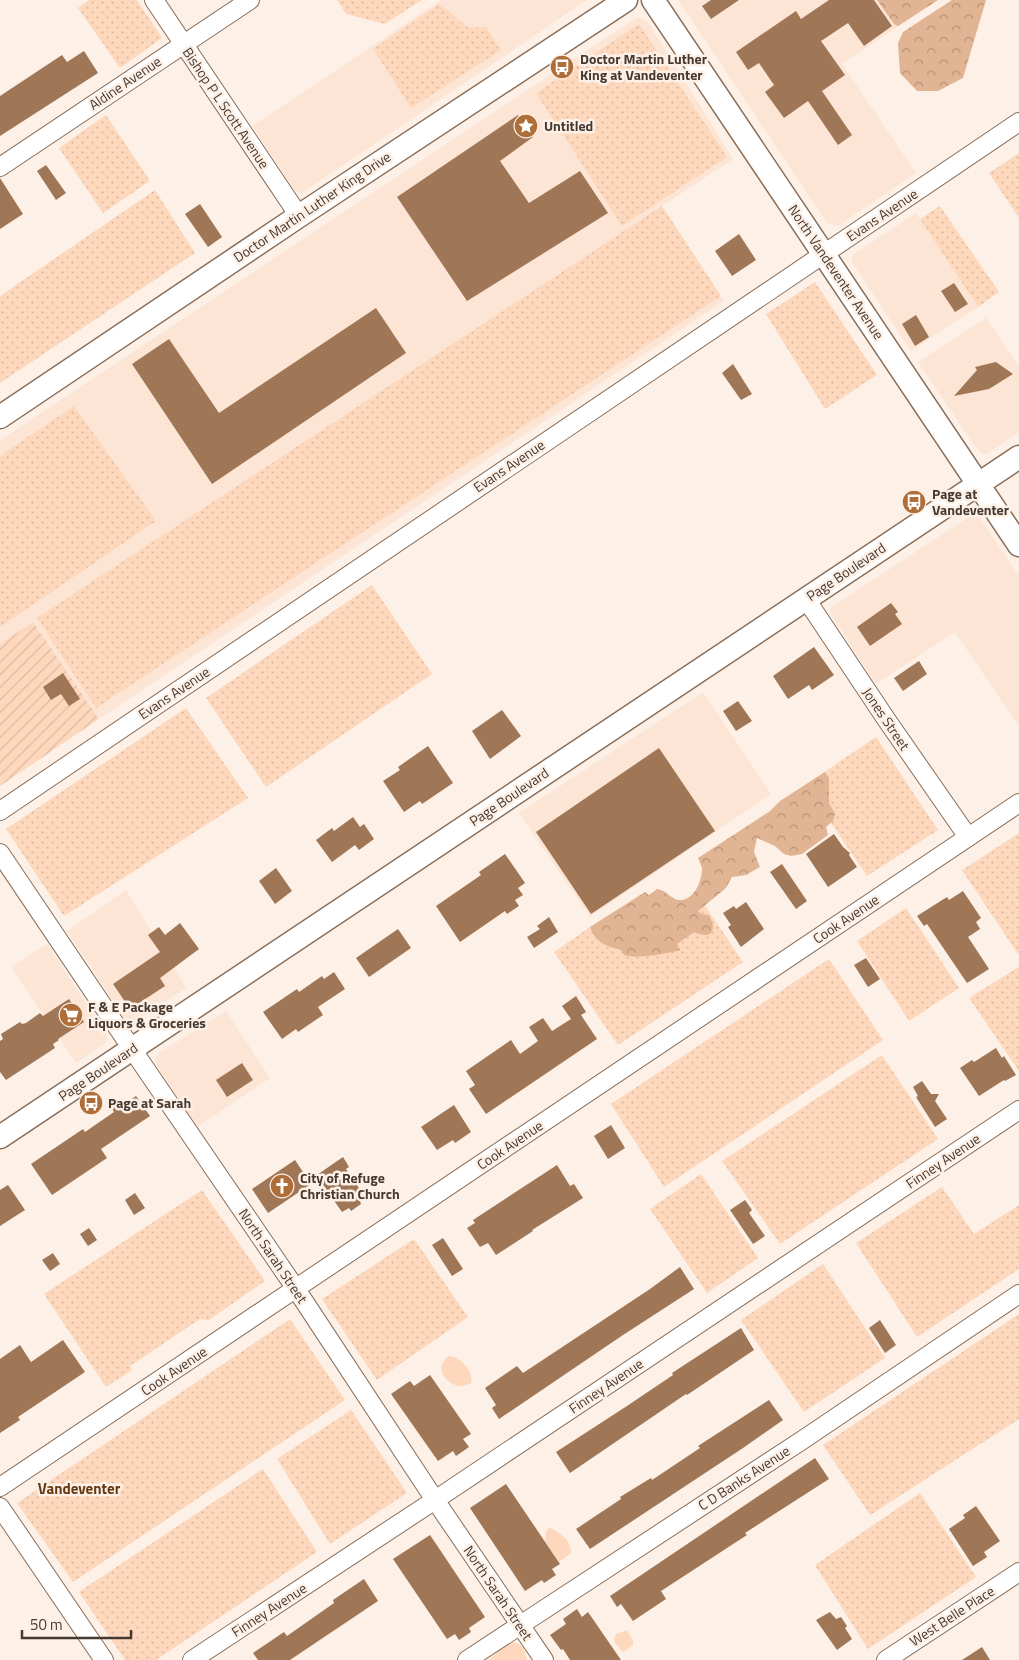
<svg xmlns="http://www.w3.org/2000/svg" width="1019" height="1660" font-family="'Titillium Web',sans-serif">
	<defs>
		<pattern id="grass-dots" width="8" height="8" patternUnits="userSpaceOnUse" patternTransform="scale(1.25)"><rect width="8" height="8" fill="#fed8bc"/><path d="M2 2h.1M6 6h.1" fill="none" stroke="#dbbaa2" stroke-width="1.8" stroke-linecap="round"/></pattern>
		<pattern id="forest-crowns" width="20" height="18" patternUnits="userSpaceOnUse" patternTransform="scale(1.25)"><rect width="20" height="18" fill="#e1b493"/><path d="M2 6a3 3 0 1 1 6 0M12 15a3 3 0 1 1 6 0" fill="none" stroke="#b89378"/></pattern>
		<pattern id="garden-furrows" width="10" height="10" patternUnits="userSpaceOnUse" patternTransform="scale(1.25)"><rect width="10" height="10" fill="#fed8bc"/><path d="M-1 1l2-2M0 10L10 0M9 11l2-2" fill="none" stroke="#dbbaa2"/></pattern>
	</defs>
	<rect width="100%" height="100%" fill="#fdf0e7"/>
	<g fill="#fce5d5">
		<polygon points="441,0 587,0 305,191 299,193 294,189 252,126"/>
		<polygon points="678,0 938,0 842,64 916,173 839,225 834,226 827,223"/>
		<polygon points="636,18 642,18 648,22 733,159 662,206 724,301 99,719 33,622 0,644 0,440"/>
		<polygon points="916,213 978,307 911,351 851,261 854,254"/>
		<polygon points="986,318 1019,366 1019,432 987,454 982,454 974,445 918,362"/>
		<polygon points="975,513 979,517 1019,576 1019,727 955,632 876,684 830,613 830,609 833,606"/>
		<polygon points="703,692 771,794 590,917 519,813"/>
		<polygon points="126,890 186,988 133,1023 129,1022 125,1019 67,931"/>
		<polygon points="47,944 107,1034 107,1040 104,1044 76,1063 11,967"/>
		<polygon points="226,1011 270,1078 197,1127 156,1064 155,1059 159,1053"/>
	</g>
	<g fill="url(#grass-dots)">
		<polygon points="89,0 137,0 162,38 120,68 78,8"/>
		<polygon points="337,0 422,0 385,24 346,14"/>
		<polygon points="439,4 469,28 486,27 501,50 411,108 373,49"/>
		<polygon points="639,24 727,157 622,226 536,93"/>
		<polygon points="106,115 150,181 103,213 59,148"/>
		<polygon points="1019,153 1019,218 989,173"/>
		<polygon points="155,190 195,253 0,383 0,296"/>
		<polygon points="662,206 721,296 96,708 37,618"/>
		<polygon points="940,206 999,292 978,307 920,219"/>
		<polygon points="815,282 877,375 825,409 766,314"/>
		<polygon points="74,406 156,521 0,627 0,456"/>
		<polygon points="372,585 432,674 266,787 206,698"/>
		<polygon points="186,708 248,798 64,916 6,829"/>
		<polygon points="876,737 938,830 867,876 805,785"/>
		<polygon points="1019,833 1019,953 1018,954 962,870"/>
		<polygon points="704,904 743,962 618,1045 554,952 590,927"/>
		<polygon points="906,908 959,988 909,1021 857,941"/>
		<polygon points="829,959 883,1040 664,1187 611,1104"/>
		<polygon points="1019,967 1019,1071 969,998"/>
		<polygon points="882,1055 938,1139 780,1244 722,1161"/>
		<polygon points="701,1174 758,1258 707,1293 650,1209"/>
		<polygon points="942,1187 974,1234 1019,1205 1019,1269 917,1337 856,1243"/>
		<polygon points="202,1190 265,1281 209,1320 200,1319 130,1366 132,1370 106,1387 44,1294"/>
		<polygon points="414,1239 468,1317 377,1380 322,1299"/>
		<polygon points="823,1264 885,1358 804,1412 741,1320"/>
		<polygon points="1019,1314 1019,1419 870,1515 823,1445"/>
		<polygon points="290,1319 345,1400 73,1582 17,1503"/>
		<polygon points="351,1410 407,1493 330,1544 277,1459"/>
		<polygon points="263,1469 317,1552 156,1660 125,1660 79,1592"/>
		<polygon points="920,1493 976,1577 868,1649 815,1565"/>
	</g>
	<g fill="url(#forest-crowns)">
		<polygon points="877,0 938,0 898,26 894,24"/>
		<polygon points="952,0 986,0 963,78 938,91 917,91 900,73 898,43 903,32"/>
		<path d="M 825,772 L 829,778 L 829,803 L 835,814 L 833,821 L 826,827 L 828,835 L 802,854 L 791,856 L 784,854 L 775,846 L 757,838 L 754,852 L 760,867 L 746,875 L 732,877 L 726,888 L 698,911 L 701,914 L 709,915 C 718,931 711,940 694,932 L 677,944 L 680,950 C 667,954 637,959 624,955 L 621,950 C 606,946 596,943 590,927 L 645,892 L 649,895 L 657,889 C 666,890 670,898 678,900 C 693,902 702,882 702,869 C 702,866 699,861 698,858 L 770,811 L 780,801 Z"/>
	</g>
	<g fill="#fed8bc">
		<path d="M 449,1356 C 460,1357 474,1371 471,1383 C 459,1391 442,1382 441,1367 L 445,1359 Z"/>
		<path d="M 549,1527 C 560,1533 571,1539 571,1553 L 559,1562 L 545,1541 L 546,1532 Z"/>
		<polygon points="627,1630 633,1641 633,1645 623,1652 615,1643 614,1638 616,1634"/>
		<path d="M 512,1642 C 523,1643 525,1651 527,1660 L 489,1660 C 498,1654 501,1644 512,1642 Z"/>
	</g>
	<polygon fill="url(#garden-furrows)" points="33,622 99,719 0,786 0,644"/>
	<g fill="#9f7656">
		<polygon points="711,0 739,0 711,19 702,6"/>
		<polygon points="829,0 874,0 892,26 864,46 848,23 821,41 845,75 822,91 852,135 838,145 808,101 784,118 765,92 774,85 759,63 748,70 736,52 796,11 801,19"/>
		<polygon points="84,51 98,73 0,136 0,96 62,55 67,62"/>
		<polygon points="518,115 533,137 500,161 529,203 580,171 608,213 467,301 397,197"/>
		<polygon points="46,165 66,193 56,200 37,171"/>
		<polygon points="0,178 23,214 0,229"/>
		<polygon points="200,204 222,237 208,247 185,214"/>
		<polygon points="739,234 756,260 732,276 715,251"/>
		<polygon points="954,283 968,304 955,312 941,291"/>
		<polygon points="376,308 406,353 212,484 132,364 169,339 219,413"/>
		<polygon points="916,315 929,337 915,346 902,324"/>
		<polygon points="996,362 1013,374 989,389 954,396 977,370 975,367"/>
		<polygon points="733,364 752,394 741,400 722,373"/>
		<polygon points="891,603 898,612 895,614 902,624 870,646 857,627"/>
		<polygon points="814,647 834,675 812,690 809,685 788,699 773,676"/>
		<polygon points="919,661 927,674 903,691 894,678"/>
		<polygon points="63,673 80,699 69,706 61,694 51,700 43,687"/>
		<polygon points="738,701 752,721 736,731 723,711"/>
		<polygon points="502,710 521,736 490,759 472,731"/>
		<polygon points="428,746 453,783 422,804 420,801 404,812 383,781 400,770 398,767"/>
		<polygon points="659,748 715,831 591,914 536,832"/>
		<polygon points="353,817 360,827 364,824 374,839 359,850 355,845 332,862 316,840 332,828 334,831"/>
		<polygon points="834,834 843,847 850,853 849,855 857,867 828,887 806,854"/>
		<polygon points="505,854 525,883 518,888 523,895 515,900 519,906 507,914 505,911 460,942 436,906 481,875 479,872"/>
		<polygon points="782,864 807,901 796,909 770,872"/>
		<polygon points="276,868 292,891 275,904 259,881"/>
		<polygon points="963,891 981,918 976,922 980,929 968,937 989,969 967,983 927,924 924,926 917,916 947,897 949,900"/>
		<polygon points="746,902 764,929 741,947 728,927 731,925 723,913 734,906 736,909"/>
		<polygon points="549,917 558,932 534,948 527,937 540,929 537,926"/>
		<polygon points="180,923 199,949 160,978 165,986 130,1009 113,984 160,952 148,935 159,927 165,935"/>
		<polygon points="398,929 411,948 369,977 356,958"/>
		<polygon points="866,958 880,979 868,987 854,965"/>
		<polygon points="334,972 345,989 318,1007 323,1015 298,1032 296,1029 282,1039 263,1012 297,989 299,992 322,976 324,979"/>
		<polygon points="576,996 586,1012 581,1015 597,1039 486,1114 469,1089 475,1085 466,1071 511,1040 520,1054 538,1041 529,1027 543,1018 552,1031 571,1019 562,1006"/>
		<polygon points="69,999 84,1022 58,1039 59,1040 53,1044 55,1048 6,1080 0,1072 0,1041 3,1039 1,1034 20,1022 22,1024 26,1023 40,1013 43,1016"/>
		<polygon points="996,1048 1002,1058 1004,1056 1016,1075 1005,1081 1004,1080 979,1096 960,1068 972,1060 974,1062"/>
		<polygon points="242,1063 253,1080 227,1097 216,1080"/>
		<polygon points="922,1081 931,1094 939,1094 935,1101 947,1119 935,1127 916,1097 918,1096 913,1087"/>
		<polygon points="136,1096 150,1116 101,1149 107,1158 52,1195 31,1164 83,1129 85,1132 114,1112 112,1109 124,1100 126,1103"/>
		<polygon points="454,1105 471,1132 455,1143 453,1140 437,1150 421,1127"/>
		<polygon points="611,1125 625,1148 608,1159 594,1136"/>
		<polygon points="343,1157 349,1167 346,1169 365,1197 360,1201 361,1204 351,1211 349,1208 342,1212 323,1185 321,1187 314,1177"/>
		<polygon points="295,1160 311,1184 268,1213 252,1189"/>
		<polygon points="557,1165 570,1186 574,1184 583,1198 532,1230 533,1231 496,1255 488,1243 480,1247 467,1228 475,1223 473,1220"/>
		<polygon points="8,1185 25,1210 0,1226 0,1190"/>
		<polygon points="135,1193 145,1208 134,1215 125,1200"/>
		<polygon points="745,1200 752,1210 749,1213 765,1236 753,1244 730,1210"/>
		<polygon points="89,1228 97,1240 88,1246 80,1234"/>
		<polygon points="443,1238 463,1269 452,1276 432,1245"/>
		<polygon points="53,1253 60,1264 50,1271 42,1260"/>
		<polygon points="680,1267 694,1289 623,1335 499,1419 492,1408 496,1405 485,1388 517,1366 523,1373 650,1289"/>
		<polygon points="880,1320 896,1345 885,1353 869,1328"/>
		<polygon points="741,1328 754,1350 687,1395 686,1394 570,1473 556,1452 627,1406 673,1375 672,1373"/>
		<polygon points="63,1340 85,1372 18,1417 20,1420 0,1433 0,1359 20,1345 31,1362"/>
		<polygon points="430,1375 471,1434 463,1439 469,1447 456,1456 453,1451 438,1461 391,1394 410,1381 414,1386"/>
		<polygon points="769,1400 783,1420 743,1448 590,1549 576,1529 621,1499 620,1497 651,1478 652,1480 700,1448 698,1446"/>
		<polygon points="815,1458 829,1479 745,1533 747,1535 661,1591 666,1599 633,1621 621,1604 617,1607 610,1596"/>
		<polygon points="506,1484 560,1564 552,1569 556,1575 544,1583 542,1580 525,1591 470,1508"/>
		<polygon points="976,1506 1000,1541 984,1552 987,1557 973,1566 949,1529 965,1518 963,1515"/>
		<polygon points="430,1535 485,1617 469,1628 471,1632 459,1640 455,1634 447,1639 393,1559"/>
		<polygon points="364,1579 378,1601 290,1660 258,1660 253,1653 284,1632 287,1636 334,1603 333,1600"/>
		<polygon points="577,1609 582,1617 588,1612 621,1660 570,1660 563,1649 561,1650 550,1635 566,1624 563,1619"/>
		<polygon points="830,1612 836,1619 841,1617 847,1626 845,1628 852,1639 837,1650 816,1620"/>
		<polygon points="982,1647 990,1660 962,1660"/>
	</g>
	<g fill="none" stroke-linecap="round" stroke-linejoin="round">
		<g stroke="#896e59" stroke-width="20">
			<g id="minor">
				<polyline points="154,0 299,216"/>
				<polyline points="0,167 250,0"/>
				<polyline points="806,599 886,719 968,837"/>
				<polyline points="0,811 1019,122"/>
				<polyline points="0,853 132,1049 296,1289 435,1500 544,1660"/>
				<polyline points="0,1487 1019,803"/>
				<polyline points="0,1507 104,1660"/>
				<polyline points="192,1660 435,1500 1019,1110"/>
				<polyline points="467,1660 801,1441 1019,1294"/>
				<polyline points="886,1660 1019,1572"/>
			</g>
		</g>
		<g stroke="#896e59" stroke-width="25">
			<g id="major">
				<polyline points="653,0 1019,545"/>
				<polyline points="0,417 299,216 626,0"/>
				<polyline points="0,1137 1019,457"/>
			</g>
		</g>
		<use href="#minor" stroke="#fff" stroke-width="18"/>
		<use href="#major" stroke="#fff" stroke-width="22"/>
	</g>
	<defs>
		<g id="bus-disc" transform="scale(1.25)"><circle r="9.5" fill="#af6e38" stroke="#fdf0e7"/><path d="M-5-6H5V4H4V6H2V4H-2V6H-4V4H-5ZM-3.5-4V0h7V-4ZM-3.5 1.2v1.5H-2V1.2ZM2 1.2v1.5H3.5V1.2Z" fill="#fff"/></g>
		<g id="sight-disc" transform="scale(1.25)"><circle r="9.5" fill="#af6e38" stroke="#fdf0e7"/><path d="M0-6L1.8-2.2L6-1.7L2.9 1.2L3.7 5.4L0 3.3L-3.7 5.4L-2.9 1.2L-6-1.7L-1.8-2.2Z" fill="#fff"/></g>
		<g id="supermarket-disc" transform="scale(1.25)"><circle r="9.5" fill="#af6e38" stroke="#fdf0e7"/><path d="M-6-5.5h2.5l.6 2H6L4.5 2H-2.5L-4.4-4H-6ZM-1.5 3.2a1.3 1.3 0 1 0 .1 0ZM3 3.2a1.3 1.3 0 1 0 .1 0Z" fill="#fff"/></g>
		<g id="church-disc" transform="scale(1.25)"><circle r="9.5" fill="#af6e38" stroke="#fdf0e7"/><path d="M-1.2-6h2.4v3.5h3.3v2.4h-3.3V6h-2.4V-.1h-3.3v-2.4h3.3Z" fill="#fff"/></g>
	</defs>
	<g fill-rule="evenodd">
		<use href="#bus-disc" x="562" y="67"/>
		<use href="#sight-disc" x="526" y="126"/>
		<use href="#bus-disc" x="914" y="502"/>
		<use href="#supermarket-disc" x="71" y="1015"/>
		<use href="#bus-disc" x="91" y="1103"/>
		<use href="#church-disc" x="282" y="1186"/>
	</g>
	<g text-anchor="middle" stroke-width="5" stroke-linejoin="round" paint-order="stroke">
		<g font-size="14" font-weight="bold" fill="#463930" stroke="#fdf0e7" text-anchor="start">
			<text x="580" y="64">Doctor Martin Luther<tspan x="580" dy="16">King at Vandeventer</tspan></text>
			<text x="544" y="131">Untitled</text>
			<text x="932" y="499">Page at<tspan x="932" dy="16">Vandeventer</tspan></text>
			<text x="88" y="1012">F &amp; E Package<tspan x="88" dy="16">Liquors &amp; Groceries</tspan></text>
			<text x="108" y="1108">Page at Sarah</text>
			<text x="300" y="1183">City of Refuge<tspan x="300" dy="16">Christian Church</tspan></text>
		</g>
		<g font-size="14" fill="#463930" stroke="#fdf0e7">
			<text transform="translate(125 83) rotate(-34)" y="5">Aldine Avenue</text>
			<text transform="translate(226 108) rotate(56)" y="5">Bishop P L Scott Avenue</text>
			<text transform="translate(312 207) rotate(-34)" y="5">Doctor Martin Luther King Drive</text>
			<text transform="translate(882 215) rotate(-34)" y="5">Evans Avenue</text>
			<text transform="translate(836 272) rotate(56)" y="5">North Vandeventer Avenue</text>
			<text transform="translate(509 466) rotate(-34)" y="5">Evans Avenue</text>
			<text transform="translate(846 572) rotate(-34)" y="5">Page Boulevard</text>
			<text transform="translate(174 693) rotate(-34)" y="5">Evans Avenue</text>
			<text transform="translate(886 719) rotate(56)" y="5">Jones Street</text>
			<text transform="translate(509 797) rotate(-34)" y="5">Page Boulevard</text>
			<text transform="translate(846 919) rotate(-34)" y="5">Cook Avenue</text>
			<text transform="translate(98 1072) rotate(-34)" y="5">Page Boulevard</text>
			<text transform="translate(510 1145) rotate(-34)" y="5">Cook Avenue</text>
			<text transform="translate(943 1161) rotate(-34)" y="5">Finney Avenue</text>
			<text transform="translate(273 1256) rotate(56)" y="5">North Sarah Street</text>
			<text transform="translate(174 1371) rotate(-34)" y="5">Cook Avenue</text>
			<text transform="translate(606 1386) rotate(-34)" y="5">Finney Avenue</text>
			<text transform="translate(744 1478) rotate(-33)" y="5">C D Banks Avenue</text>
			<text transform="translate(498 1593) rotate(56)" y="5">North Sarah Street</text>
			<text transform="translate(269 1610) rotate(-33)" y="5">Finney Avenue</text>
			<text transform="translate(952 1616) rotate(-33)" y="5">West Belle Place</text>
		</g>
		<g font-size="15" font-weight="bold" fill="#653a13" stroke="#fdf0e7">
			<text x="79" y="1494">Vandeventer</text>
		</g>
	</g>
	<path d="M22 1630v8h109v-8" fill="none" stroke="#463930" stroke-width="2.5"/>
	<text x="30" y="1630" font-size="15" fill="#463930" stroke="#fdf0e7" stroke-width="4" paint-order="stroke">50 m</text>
</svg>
